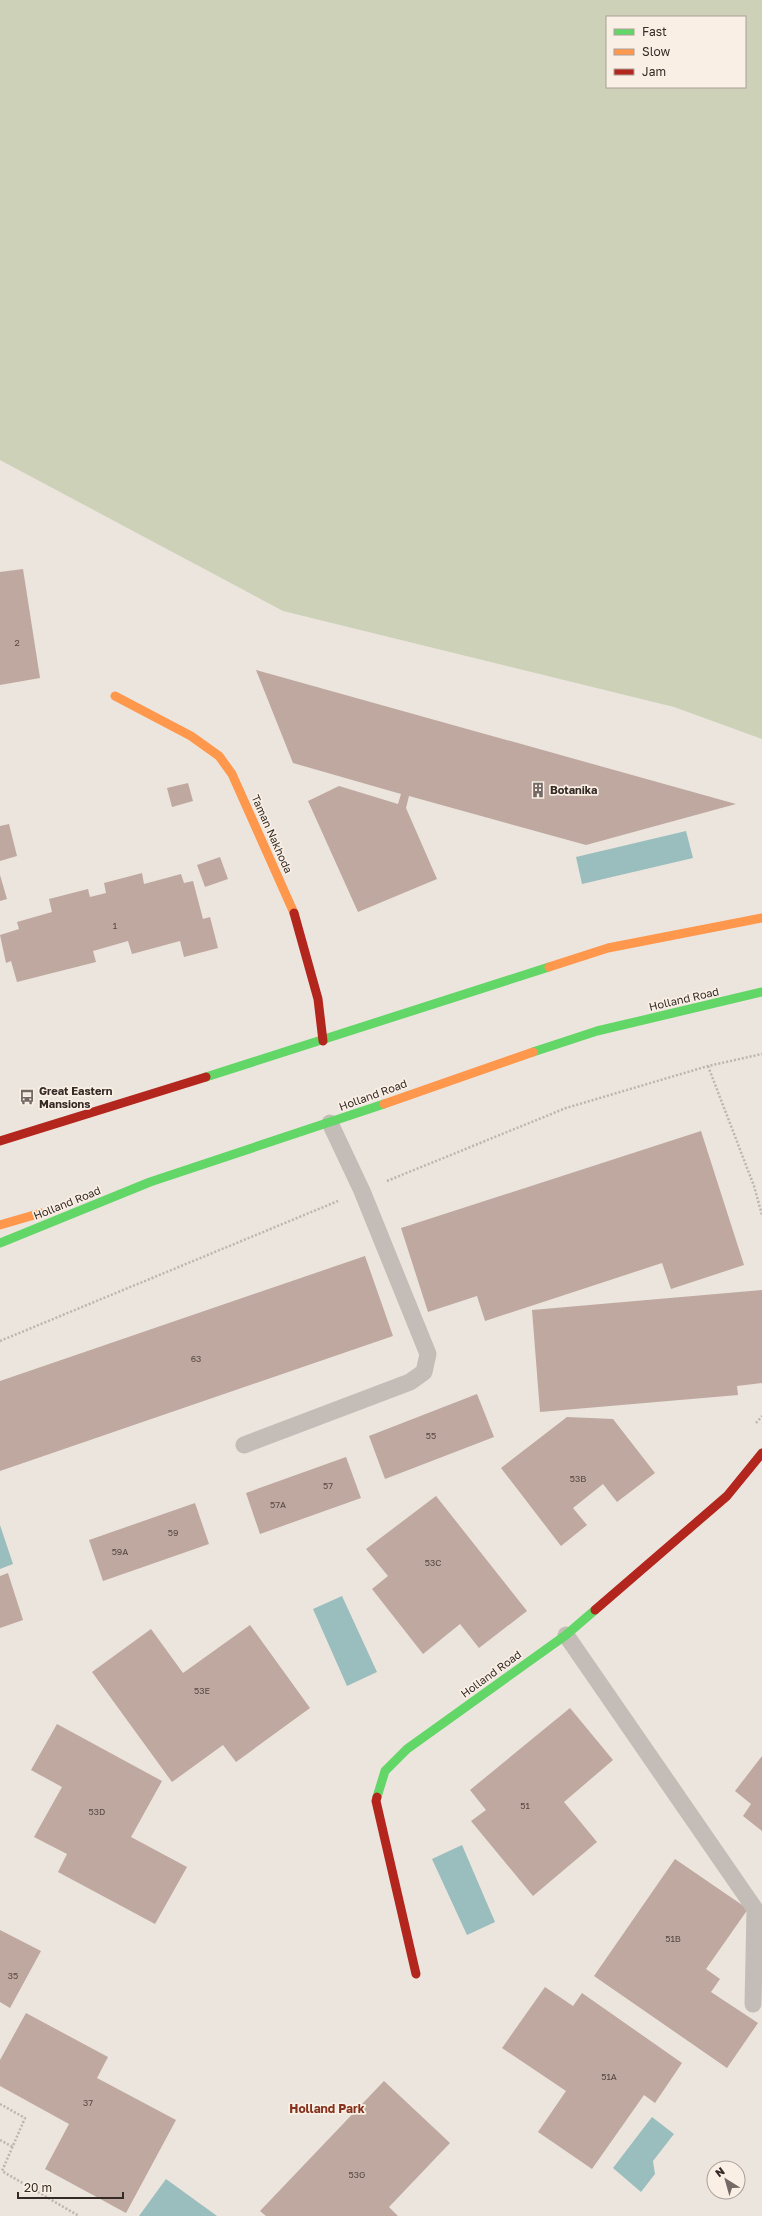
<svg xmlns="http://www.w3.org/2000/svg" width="762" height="2216" font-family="'Golos Text',sans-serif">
	<rect width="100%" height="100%" fill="#ebe5de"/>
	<path fill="#cdd1b8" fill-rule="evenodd" d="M 0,0 L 762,0 L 762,739 L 674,707 L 283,611 L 0,460 ZM 607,17 L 745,17 L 745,87 L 607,87 Z"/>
	<g fill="#9abebd">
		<polygon points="686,831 693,858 582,884 576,857"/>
		<polygon points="0,1525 13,1564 0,1569"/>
		<polygon points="342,1596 377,1672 347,1686 313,1609"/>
		<polygon points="462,1845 495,1922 467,1935 432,1859"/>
		<polygon points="652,2117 674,2134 653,2161 655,2174 641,2192 613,2168"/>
		<polygon points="166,2179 217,2216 139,2216"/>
	</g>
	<g fill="#bfa89f">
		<polygon points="23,569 40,678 0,685 0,572"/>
		<polygon points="256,670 736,804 586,845 409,796 406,808 437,879 358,912 308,801 339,786 398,804 401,794 293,763"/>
		<polygon points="188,783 193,801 172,807 167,788"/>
		<polygon points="9,824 17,856 0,861 0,826"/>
		<polygon points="220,857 228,879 205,887 197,865"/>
		<polygon points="142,873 144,884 181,874 184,883 193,881 203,919 210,917 218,948 184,957 180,941 132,954 128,941 93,951 96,962 17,982 11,961 6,963 0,935 19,929 17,922 52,912 49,899 88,889 90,897 106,893 104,883"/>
		<polygon points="0,875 7,899 0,901"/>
		<polygon points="701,1131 744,1265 671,1289 662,1263 485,1321 477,1296 428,1312 401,1228"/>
		<polygon points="365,1256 393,1336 0,1471 0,1381"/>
		<polygon points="762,1290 762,1383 737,1386 738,1395 540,1412 532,1310"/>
		<polygon points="477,1394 494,1437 385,1479 369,1436"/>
		<polygon points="567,1417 613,1419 655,1473 617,1502 603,1484 573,1508 587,1525 561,1546 501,1468"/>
		<polygon points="346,1457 361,1498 260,1534 246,1493"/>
		<polygon points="436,1496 527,1611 479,1648 460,1624 423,1654 372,1589 388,1576 366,1549"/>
		<polygon points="195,1503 209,1544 103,1581 89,1540"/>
		<polygon points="8,1573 23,1620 0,1628 0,1576"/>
		<polygon points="250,1625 310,1708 236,1762 223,1745 172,1782 92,1672 151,1629 183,1673"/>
		<polygon points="570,1708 613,1760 564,1802 597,1842 533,1896 471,1821 486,1810 470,1790"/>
		<polygon points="57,1724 162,1781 131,1837 187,1867 155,1924 58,1872 67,1854 34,1837 62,1787 31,1770"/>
		<polygon points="762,1756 762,1831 743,1816 751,1804 735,1791"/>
		<polygon points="675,1859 748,1909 706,1969 720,1979 711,1992 758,2023 727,2068 594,1976"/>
		<polygon points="0,1930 41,1951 10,2008 0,2002"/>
		<polygon points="545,1987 573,2006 582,1993 682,2063 655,2103 644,2095 592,2169 538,2132 566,2091 502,2048"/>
		<polygon points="26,2013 108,2057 97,2078 176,2120 126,2213 45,2169 69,2124 0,2086 0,2060"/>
		<polygon points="384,2081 450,2143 389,2207 398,2216 266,2216 260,2211"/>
	</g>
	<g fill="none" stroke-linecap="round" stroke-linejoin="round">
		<g stroke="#bdb5af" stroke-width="2.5" stroke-dasharray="2 2" stroke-linecap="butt">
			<polyline points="708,1066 754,1186 762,1215"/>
			<polyline points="387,1181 566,1108 708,1066 762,1054"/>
			<polyline points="0,1341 338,1201"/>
			<polyline points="756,1423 762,1416"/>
			<polyline points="0,2104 25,2118 2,2171 79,2216"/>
			<polyline points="0,2140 13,2147"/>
		</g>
		<g stroke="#c4bdb7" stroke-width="17">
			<polyline points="244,1445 410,1382 424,1372 428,1354 362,1191 330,1123"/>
			<polyline points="566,1635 755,1909 753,2004"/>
		</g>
		<g stroke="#63d668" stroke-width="9">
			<polyline points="533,1052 597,1031 762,992"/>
			<polyline points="206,1077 549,967"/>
			<polyline points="0,1243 150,1182 384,1104"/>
			<polyline points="377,1797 385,1771 407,1749 566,1635 595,1610"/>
		</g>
		<g stroke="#ff974d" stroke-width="9">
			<polyline points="115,696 191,736 219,756 232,774 294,913"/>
			<polyline points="549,967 608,948 762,918"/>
			<polyline points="384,1104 533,1052"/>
			<polyline points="0,1225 41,1213"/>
		</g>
		<g stroke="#b3261e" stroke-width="9">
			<polyline points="294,913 318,999 323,1041"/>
			<polyline points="0,1141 206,1077"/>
			<polyline points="595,1610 727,1496 762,1453"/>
			<polyline points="377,1797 376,1801 416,1974"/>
		</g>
	</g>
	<defs>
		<g id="building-bare" transform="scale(1.2)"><path d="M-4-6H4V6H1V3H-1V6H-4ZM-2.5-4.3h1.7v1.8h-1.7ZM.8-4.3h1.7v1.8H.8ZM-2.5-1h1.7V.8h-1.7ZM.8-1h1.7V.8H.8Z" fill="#756b66" stroke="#f9efe4" stroke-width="2.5" paint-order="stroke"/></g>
		<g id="bus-bare" transform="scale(1.2)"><path d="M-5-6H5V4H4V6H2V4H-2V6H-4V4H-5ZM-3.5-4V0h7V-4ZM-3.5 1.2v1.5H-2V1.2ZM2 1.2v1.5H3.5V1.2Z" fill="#756b66" stroke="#f9efe4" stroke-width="2.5" paint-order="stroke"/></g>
	</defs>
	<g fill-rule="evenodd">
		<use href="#building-bare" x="538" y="790"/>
		<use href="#bus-bare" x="27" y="1097"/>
	</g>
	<g text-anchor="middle" stroke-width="3.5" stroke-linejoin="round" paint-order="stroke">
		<g font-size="9" fill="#584a44">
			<text x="17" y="646">2</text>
			<text x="115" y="929">1</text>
			<text x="196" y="1362">63</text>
			<text x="431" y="1439">55</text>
			<text x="578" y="1482">53B</text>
			<text x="328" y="1489">57</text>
			<text x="278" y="1508">57A</text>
			<text x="173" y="1536">59</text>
			<text x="120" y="1555">59A</text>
			<text x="433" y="1566">53C</text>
			<text x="202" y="1694">53E</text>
			<text x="525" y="1809">51</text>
			<text x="97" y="1815">53D</text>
			<text x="673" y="1942">51B</text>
			<text x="13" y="1979">35</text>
			<text x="609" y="2080">51A</text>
			<text x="88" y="2106">37</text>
			<text x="357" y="2178">53G</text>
		</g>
		<g font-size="11" font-weight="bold" fill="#352a26" stroke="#f9efe4" text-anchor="start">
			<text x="550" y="794">Botanika</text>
			<text x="39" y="1095">Great Eastern<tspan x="39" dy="13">Mansions</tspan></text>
		</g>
		<g font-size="11" fill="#352a26" stroke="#f9efe4">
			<text transform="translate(272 834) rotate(66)" y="4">Taman Nakhoda</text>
			<text transform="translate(684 999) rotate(-13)" y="4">Holland Road</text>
			<text transform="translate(373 1095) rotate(-20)" y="4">Holland Road</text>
			<text transform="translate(67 1203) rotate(-22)" y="4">Holland Road</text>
			<text transform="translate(491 1674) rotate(-36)" y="4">Holland Road</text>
		</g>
		<g font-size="12" font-weight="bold" fill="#85331e" stroke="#f9efe4">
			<text x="327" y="2113">Holland Park</text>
		</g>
	</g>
	<rect x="606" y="16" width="140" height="72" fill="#f9efe4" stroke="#aba098"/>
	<rect x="614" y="29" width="20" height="6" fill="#63d668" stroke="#aba098"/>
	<text x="642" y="36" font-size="12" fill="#352a26">Fast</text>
	<rect x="614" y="49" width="20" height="6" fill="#ff974d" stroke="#aba098"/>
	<text x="642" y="56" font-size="12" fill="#352a26">Slow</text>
	<rect x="614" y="69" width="20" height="6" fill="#b3261e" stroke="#aba098"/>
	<text x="642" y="76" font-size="12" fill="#352a26">Jam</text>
	<g transform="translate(726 2180) rotate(323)"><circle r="19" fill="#f9efe4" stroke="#aba098"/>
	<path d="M0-3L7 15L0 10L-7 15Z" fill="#756b66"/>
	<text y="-6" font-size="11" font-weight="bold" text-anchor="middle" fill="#352a26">N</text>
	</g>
	<path d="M18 2192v6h105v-6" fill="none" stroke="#352a26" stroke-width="2"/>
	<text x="24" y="2192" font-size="12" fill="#352a26" stroke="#f9efe4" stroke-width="3" paint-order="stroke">20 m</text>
</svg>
